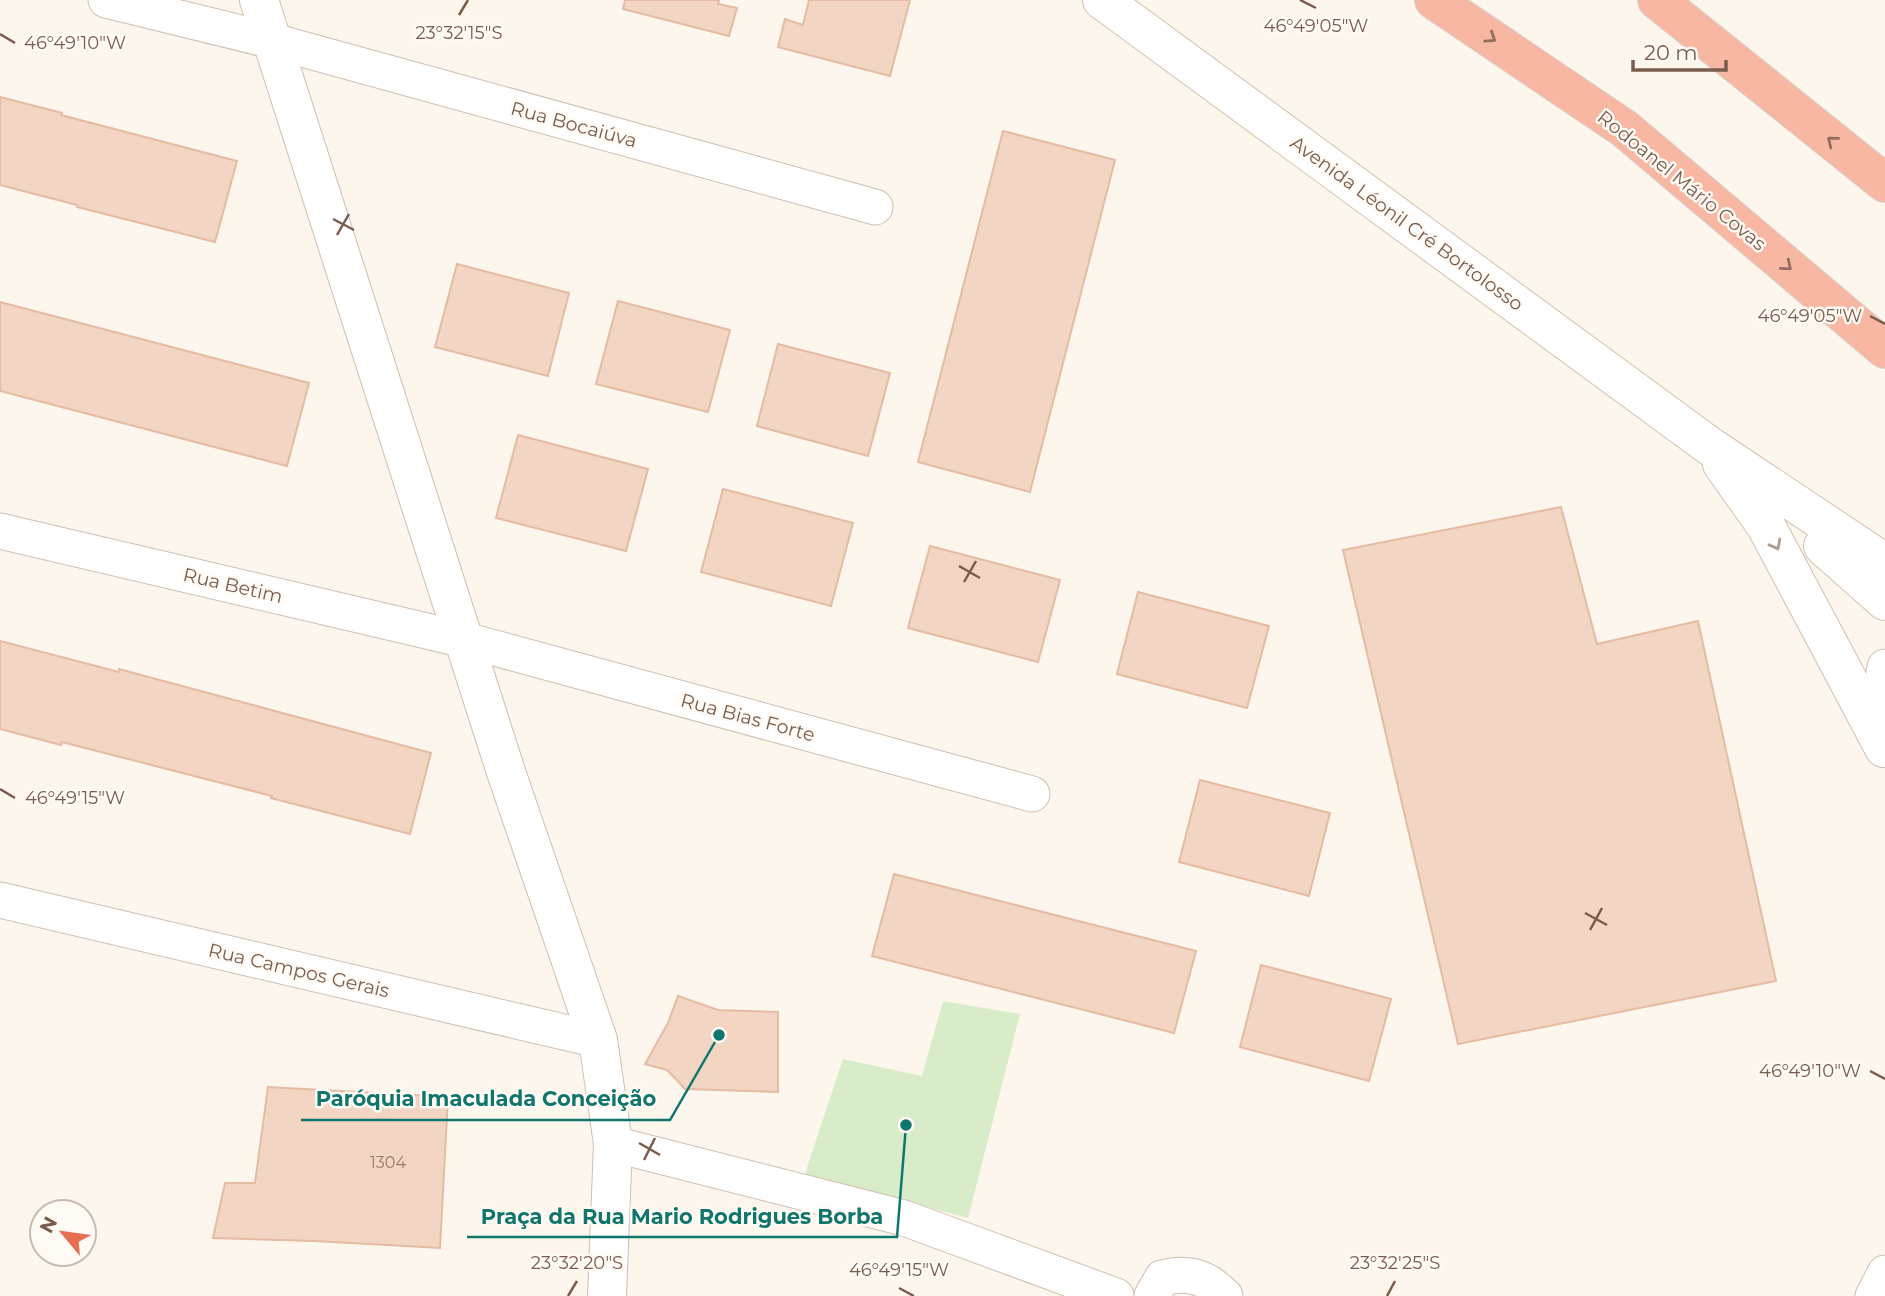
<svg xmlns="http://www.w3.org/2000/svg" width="1885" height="1296" font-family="Montserrat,sans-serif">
	<rect width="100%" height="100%" fill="#fdf6ec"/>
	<polygon fill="#d8ecc9" points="943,1001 1020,1014 968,1218 805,1174 843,1059 922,1076"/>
	<g fill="#f3d5c3" stroke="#e6bba3" stroke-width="2">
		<polygon points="625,0 719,0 718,4 737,8 729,36 623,9"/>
		<polygon points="809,0 910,0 890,76 778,47 785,19 803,25"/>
		<polygon points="0,97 62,113 61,115 237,161 215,242 77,207 77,205 0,185"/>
		<polygon points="1003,131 1115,160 1030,492 918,462"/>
		<polygon points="457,264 569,293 548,376 435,347"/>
		<polygon points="618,301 730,330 708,412 596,384"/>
		<polygon points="0,302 309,383 287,466 0,391"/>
		<polygon points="778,344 890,373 868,456 757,426"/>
		<polygon points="518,435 648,469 626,551 496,518"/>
		<polygon points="723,489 853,523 831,606 701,572"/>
		<polygon points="1561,507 1597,644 1698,621 1776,981 1458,1044 1343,550"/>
		<polygon points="930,546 1060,580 1038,662 908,628"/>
		<polygon points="1138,592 1269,626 1247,708 1117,674"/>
		<polygon points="0,641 119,672 119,669 431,753 410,834 271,798 272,796 62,742 61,745 0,729"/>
		<polygon points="1200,780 1330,813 1309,896 1179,862"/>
		<polygon points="894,874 1196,951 1174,1033 872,956"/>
		<polygon points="1261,965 1391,999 1369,1081 1240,1047"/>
		<polygon points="678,996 718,1010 778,1012 778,1092 685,1089 667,1070 645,1064 668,1023"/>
		<polygon points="268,1087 448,1097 440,1248 314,1241 213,1238 225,1183 255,1183"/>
	</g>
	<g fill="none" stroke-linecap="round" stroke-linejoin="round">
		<g stroke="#d1beb0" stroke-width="37">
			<g id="minor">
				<polyline points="106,0 273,41 875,207"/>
				<polyline points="0,531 465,640 1032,794"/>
				<polyline points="1884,747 1878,710 1885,667"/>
				<polyline points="0,900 598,1040"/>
				<polyline points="613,1144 904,1218 1116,1296"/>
				<path d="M 1152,1296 L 1162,1278 C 1189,1271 1206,1277 1225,1296"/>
				<polyline points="1873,1296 1885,1273"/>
			</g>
		</g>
		<g stroke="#d1beb0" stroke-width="40">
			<polyline id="tertiary" points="259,0 506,772 598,1040 613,1144 607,1296"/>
		</g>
		<g stroke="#d6c0b0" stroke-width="40">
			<g id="secondary">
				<polyline points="1102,0 1711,447 1885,563"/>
				<polyline points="1722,464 1766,526 1884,748"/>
				<polyline points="1823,546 1885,601"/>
			</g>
		</g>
		<g stroke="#dad1cd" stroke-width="40">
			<g id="motorway">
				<polyline points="1434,0 1625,129 1885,349"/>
				<polyline points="1657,0 1885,183"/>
			</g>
		</g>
		<use href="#minor" stroke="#fff" stroke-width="35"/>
		<use href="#tertiary" stroke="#fff" stroke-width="38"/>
		<use href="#secondary" stroke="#fff" stroke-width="38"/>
		<use href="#motorway" stroke="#f7b7a3" stroke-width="38"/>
	</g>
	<defs><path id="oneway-chevron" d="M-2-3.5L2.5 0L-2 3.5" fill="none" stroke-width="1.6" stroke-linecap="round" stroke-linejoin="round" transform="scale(1.75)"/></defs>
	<g stroke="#936e5e">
		<use href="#oneway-chevron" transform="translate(1491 38) rotate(34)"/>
		<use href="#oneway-chevron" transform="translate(1832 141) rotate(-141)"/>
		<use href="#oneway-chevron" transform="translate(1787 266) rotate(40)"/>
	</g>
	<use stroke="#af9d94" href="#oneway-chevron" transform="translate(1776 545) rotate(62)"/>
	<path fill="none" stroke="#7a5c4d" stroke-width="2.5" d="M 1300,0 L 1316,8M 459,15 L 468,0M 0,34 L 15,43M 333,219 L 354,230M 337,235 L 349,214M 1870,316 L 1885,324M 959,566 L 980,578M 964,582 L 976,561M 0,789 L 15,798M 1585,913 L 1607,925M 1590,930 L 1602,908M 1870,1071 L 1885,1079M 639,1143 L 660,1155M 644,1160 L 655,1138M 899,1288 L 914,1296M 568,1296 L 577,1281M 1387,1296 L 1395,1281"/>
	<g text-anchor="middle" stroke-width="5" stroke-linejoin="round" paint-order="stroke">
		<g font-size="16" fill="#987a6a">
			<text x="388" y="1168">1304</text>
		</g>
		<g font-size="19" fill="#7a5c4d" stroke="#fffaf3">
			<text transform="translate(574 124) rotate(15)" y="7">Rua Bocaiúva</text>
			<text transform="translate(1682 180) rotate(39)" y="7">Rodoanel Mário Covas</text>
			<text transform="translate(1407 223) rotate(36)" y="7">Avenida Léonil Cré Bortolosso</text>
			<text transform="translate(233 585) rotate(13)" y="7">Rua Betim</text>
			<text transform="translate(748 717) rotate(15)" y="7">Rua Bias Forte</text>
			<text transform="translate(299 970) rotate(13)" y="7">Rua Campos Gerais</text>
		</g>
	</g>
	<g font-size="18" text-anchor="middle" fill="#7a5c4d" stroke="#fffaf3" stroke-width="5" stroke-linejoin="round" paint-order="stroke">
		<text x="1316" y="32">46°49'05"W</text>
		<text x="459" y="39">23°32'15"S</text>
		<text x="75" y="49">46°49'10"W</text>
		<text x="1810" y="322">46°49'05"W</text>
		<text x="75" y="804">46°49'15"W</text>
		<text x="1810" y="1077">46°49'10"W</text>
		<text x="577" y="1269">23°32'20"S</text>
		<text x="1395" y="1269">23°32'25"S</text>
		<text x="899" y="1276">46°49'15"W</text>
	</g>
	<path fill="none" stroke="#0f766e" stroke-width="2.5" d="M719 1035L670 1120H301M906 1125L897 1237H467"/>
	<g fill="#0f766e" stroke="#fffaf3" stroke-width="2.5">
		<circle cx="719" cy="1035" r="7"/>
		<circle cx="906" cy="1125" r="7"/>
	</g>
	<g font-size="21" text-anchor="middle" font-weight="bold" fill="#0f766e" stroke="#fffaf3" stroke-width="5" stroke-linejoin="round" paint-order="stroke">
		<text x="486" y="1106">Paróquia Imaculada Conceição</text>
		<text x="682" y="1224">Praça da Rua Mario Rodrigues Borba</text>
	</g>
	<g transform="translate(63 1233) rotate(299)"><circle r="33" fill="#fffaf3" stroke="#cabbb1" stroke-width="2"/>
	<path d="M0-5L12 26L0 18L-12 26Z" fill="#e76f51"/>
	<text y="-10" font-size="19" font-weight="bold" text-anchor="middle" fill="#7a5c4d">N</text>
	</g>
	<path d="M1633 60v10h93v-10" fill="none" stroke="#7a5c4d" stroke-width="3.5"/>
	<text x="1644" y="60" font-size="21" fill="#7a5c4d" stroke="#fffaf3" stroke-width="5" paint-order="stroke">20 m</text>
</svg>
